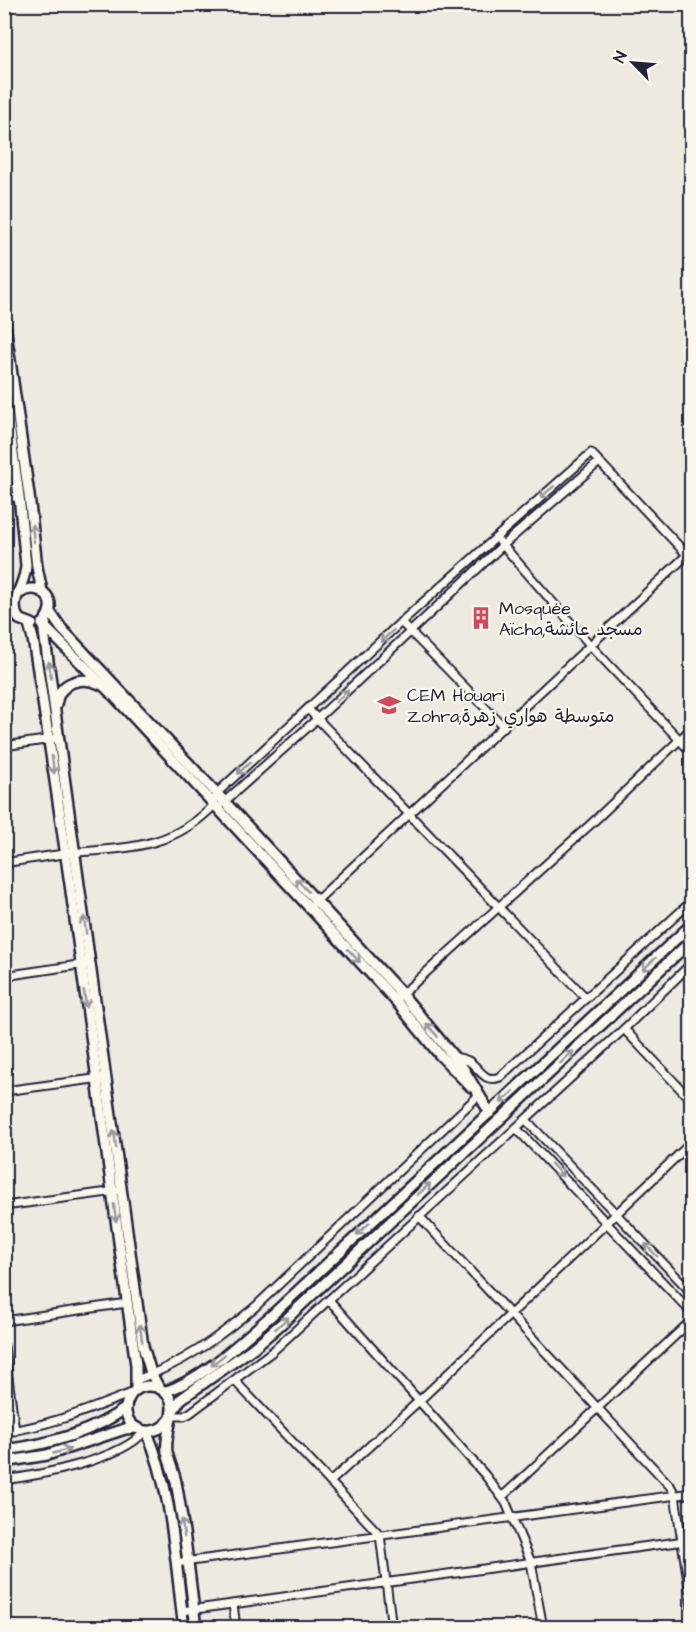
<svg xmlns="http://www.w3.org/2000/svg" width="696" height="1632" font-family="'Architects Daughter','Playpen Sans Arabic',sans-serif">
	<rect width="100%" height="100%" fill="#eeeae2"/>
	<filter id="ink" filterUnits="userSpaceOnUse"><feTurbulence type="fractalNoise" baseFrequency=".0167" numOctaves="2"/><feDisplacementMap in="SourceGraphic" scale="12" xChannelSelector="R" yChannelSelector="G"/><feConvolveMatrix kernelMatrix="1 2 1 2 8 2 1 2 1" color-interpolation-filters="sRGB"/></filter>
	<g filter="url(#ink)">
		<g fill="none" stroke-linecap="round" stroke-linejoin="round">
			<g stroke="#22223b" stroke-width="11">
				<g id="street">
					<polyline points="4,499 19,496"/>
					<polyline points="500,542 591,646 692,753"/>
					<polyline points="401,622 504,727"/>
					<polyline points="308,709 586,998"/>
					<polyline points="4,746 59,738"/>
					<polyline points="216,798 217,793 401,622 591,453 692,560"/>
					<polyline points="223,803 317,719 503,545 599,462"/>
					<path d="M 4,863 C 29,859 54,855 79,852 C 132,848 176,846 215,804"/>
					<polyline points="314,903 687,555"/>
					<polyline points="4,976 85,964"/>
					<polyline points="400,996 592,823 692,728"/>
					<polyline points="624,1029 692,1101"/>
					<path d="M 455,1057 C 459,1058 466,1059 470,1062 C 481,1070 484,1083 500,1077 L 692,901"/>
					<polyline points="4,1091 101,1078"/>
					<polyline points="526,1120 692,1293"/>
					<polyline points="516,1128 692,1313"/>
					<polyline points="4,1206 116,1191"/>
					<polyline points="419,1216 671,1487 675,1495 692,1608"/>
					<polyline points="330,1301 485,1475 506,1503 531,1562 543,1628"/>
					<polyline points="4,1321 127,1303"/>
					<polyline points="4,1346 15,1431"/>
					<path d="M 136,1380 C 183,1364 216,1339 255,1307 L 479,1095"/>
					<polyline points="235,1381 380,1535 392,1628"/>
					<polyline points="171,1416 184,1416 190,1413 273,1351 624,1029 692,963"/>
					<path d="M 4,1432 C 49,1426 90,1409 132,1393"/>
					<path d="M 4,1480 C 41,1475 120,1460 144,1432"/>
					<polyline points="330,1482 419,1401 692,1142"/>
					<polyline points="502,1497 692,1320"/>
					<polyline points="176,1563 692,1493"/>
					<polyline points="233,1604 236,1628"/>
					<polyline points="182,1611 692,1540"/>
				</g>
			</g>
			<g stroke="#22223b" stroke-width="14">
				<g id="secondary">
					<polyline points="4,318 29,495 37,567 42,591"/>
					<path d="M 4,390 L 19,496 L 26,565 C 26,585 7,602 19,619 L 32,624"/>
					<path d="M 20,593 C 38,581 58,598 47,617"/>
					<polyline points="50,612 61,628 225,802 402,994 463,1068 490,1113"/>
					<polyline points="46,619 44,632 143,1346 151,1373 159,1388"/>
					<path d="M 29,624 L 33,639 C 72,880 102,1123 136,1365 L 136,1390"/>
					<polyline points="42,624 114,696 395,1000 439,1054 471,1087"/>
					<path d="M 56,705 C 59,681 82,675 102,685"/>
					<path d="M 164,1392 C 205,1378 239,1343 272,1315 L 692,924"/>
					<polyline points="172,1412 181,1399 253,1348 281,1324 692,940"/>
					<path d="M 170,1419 C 152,1445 115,1425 129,1398 C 137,1382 160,1382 170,1398 C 177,1411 164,1435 167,1452 C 169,1462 174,1472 176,1482 C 185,1530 190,1579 196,1628"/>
					<path d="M 147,1432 C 173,1494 175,1561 184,1628"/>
					<path d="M 4,1450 C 46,1445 91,1433 126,1408"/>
					<polyline points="4,1462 47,1455 125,1429 137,1428"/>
				</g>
			</g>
			<use href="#street" stroke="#fbf7ec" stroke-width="7"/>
			<use href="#secondary" stroke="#fbf7ec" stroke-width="9"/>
		</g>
		<defs><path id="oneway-shaft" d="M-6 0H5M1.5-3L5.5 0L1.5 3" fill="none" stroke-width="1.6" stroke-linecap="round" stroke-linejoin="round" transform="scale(1.5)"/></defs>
		<g stroke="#99979c">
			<use href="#oneway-shaft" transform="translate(547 492) rotate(139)"/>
			<use href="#oneway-shaft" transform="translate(33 533) rotate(-96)"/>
			<use href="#oneway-shaft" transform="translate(387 636) rotate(137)"/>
			<use href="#oneway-shaft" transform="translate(50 670) rotate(-98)"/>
			<use href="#oneway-shaft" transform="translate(342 696) rotate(-43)"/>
			<use href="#oneway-shaft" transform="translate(53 765) rotate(82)"/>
			<use href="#oneway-shaft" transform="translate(244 768) rotate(137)"/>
			<use href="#oneway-shaft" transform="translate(302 885) rotate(-133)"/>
			<use href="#oneway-shaft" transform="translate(85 925) rotate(-98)"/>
			<use href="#oneway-shaft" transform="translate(354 956) rotate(47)"/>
			<use href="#oneway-shaft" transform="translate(649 964) rotate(137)"/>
			<use href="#oneway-shaft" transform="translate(85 999) rotate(82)"/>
			<use href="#oneway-shaft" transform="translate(432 1030) rotate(-130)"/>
			<use href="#oneway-shaft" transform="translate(567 1057) rotate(-43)"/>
			<use href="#oneway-shaft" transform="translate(507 1097) rotate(137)"/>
			<use href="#oneway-shaft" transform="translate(115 1139) rotate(-98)"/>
			<use href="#oneway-shaft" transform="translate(557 1170) rotate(47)"/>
			<use href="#oneway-shaft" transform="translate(424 1189) rotate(-43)"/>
			<use href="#oneway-shaft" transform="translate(115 1213) rotate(82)"/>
			<use href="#oneway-shaft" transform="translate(363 1229) rotate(137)"/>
			<use href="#oneway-shaft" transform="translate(651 1250) rotate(-134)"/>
			<use href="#oneway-shaft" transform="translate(282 1323) rotate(-42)"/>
			<use href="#oneway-shaft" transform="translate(141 1333) rotate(-98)"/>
			<use href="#oneway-shaft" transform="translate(218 1360) rotate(141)"/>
			<use href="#oneway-shaft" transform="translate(62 1451) rotate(-16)"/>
			<use href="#oneway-shaft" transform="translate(183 1528) rotate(-98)"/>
		</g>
	</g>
	<defs>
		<g id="building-bare" transform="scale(1.8)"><path d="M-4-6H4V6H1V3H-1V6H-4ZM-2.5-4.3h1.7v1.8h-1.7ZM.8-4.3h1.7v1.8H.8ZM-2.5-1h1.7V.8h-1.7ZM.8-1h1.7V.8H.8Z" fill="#d1495b" stroke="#fbf7ec" stroke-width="2.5" paint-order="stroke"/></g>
		<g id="school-bare" transform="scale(1.8)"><path d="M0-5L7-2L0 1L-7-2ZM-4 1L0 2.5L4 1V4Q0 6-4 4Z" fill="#d1495b" stroke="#fbf7ec" stroke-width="2.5" paint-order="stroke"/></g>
	</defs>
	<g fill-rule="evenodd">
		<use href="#building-bare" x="481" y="618"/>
		<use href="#school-bare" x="389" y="705"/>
	</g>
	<g text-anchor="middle" stroke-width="4.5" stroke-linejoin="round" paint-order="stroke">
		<g font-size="18" fill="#22223b" stroke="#fbf7ec" text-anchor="start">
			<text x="499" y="614">Mosquée<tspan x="499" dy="21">Aïcha;مسجد عائشة</tspan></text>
			<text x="407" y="701">CEM Houari<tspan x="407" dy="21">Zohra;متوسطة هواري زهرة</tspan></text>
		</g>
	</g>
	<rect width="696" height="1632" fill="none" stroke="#fbf7ec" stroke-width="24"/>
	<rect x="12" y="12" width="672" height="1608" fill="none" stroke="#22223b" stroke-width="2" filter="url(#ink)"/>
	<g transform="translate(633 63) rotate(295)" stroke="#fbf7ec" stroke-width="4.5" paint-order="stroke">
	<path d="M0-4.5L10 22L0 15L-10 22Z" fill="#22223b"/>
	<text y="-9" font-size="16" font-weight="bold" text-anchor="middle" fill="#22223b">N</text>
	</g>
</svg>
